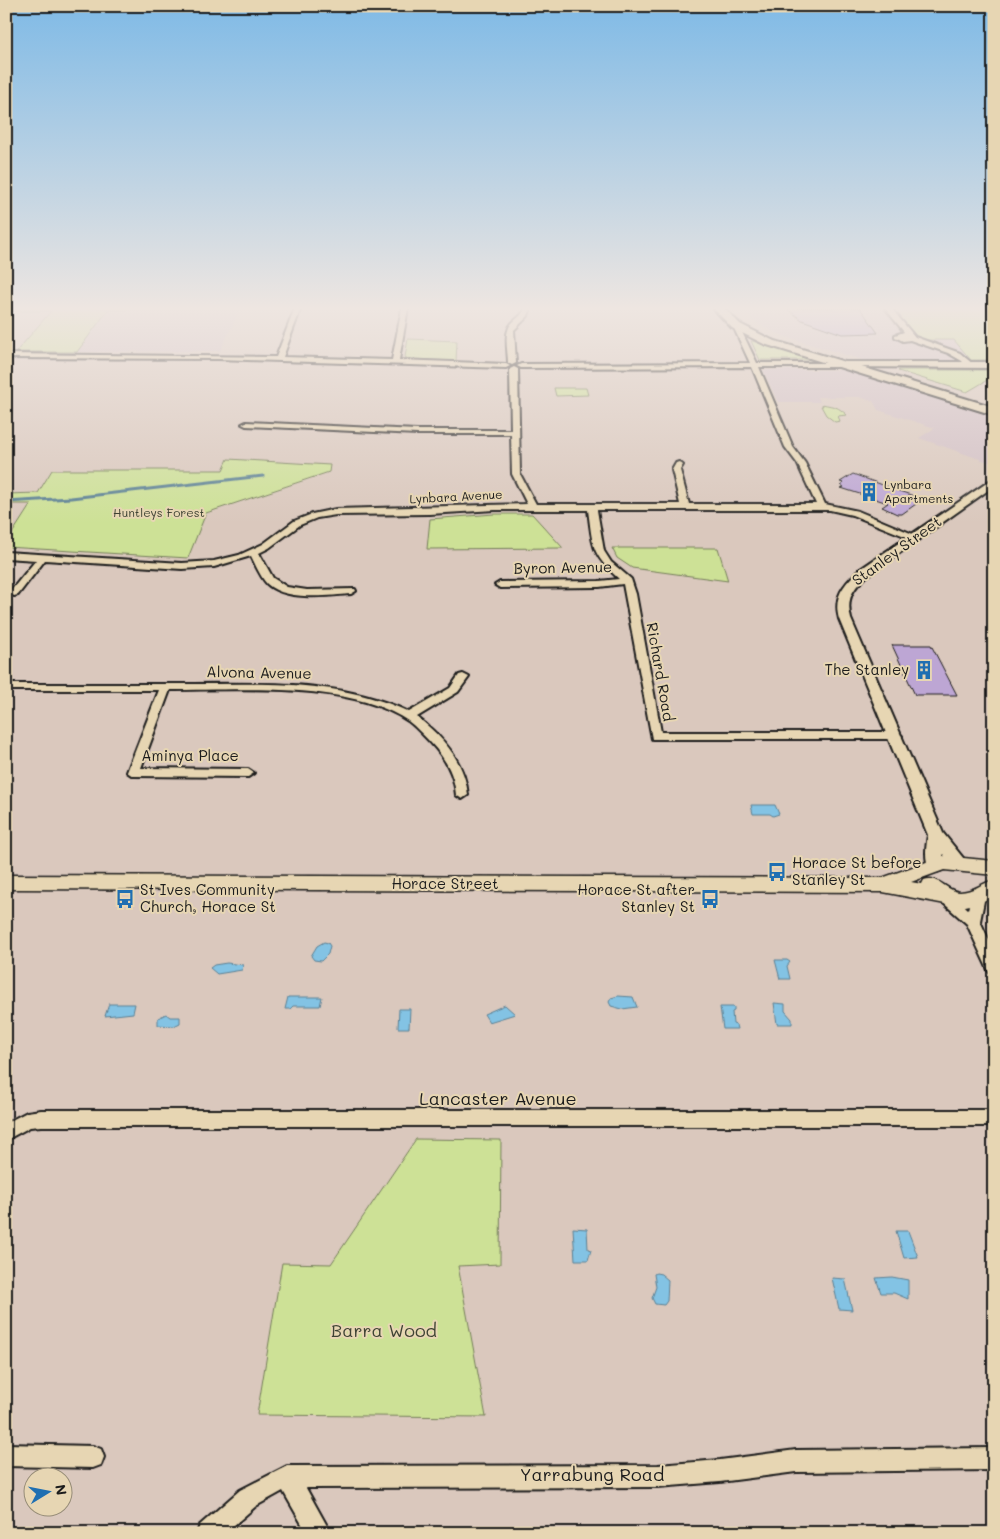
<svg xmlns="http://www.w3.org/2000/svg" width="1000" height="1539" font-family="Mali,sans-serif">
	<rect width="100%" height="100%" fill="#dac8bd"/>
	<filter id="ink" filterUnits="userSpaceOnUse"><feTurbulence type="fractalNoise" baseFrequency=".02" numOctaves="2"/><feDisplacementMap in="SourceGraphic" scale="10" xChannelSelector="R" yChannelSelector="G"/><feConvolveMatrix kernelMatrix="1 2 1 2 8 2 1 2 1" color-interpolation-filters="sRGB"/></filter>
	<g filter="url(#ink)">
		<g fill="#d1bec4">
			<polygon points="128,308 241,308 220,351 77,352 108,310 127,310"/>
			<polygon points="740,308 892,308 917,340 954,340 971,360 863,360 786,337 759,325"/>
			<polygon points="763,370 844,370 994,417 994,464 919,438 935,428 878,410 873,401 859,397 818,397 820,402 778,402"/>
		</g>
		<g fill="#cde196" stroke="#747e59">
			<polygon points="6,308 128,308 127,310 108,310 77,352 16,352 51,311 6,311"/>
			<polygon points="892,308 994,308 994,360 971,360 954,340 917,340"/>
			<polygon points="408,339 457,341 456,361 408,359 405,357"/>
			<polygon points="751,341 752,341 812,360 760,360"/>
			<polygon points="899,370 994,370 994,376 967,392 898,371"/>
			<polygon points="554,388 586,388 588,395 556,396"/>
			<path d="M 822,404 C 836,407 837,406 847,415 L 838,416 L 840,421 L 835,422 L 826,415 L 821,406 L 823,406 Z"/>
			<polygon points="228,459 330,465 329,472 206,513 188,558 6,547 6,543 31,504 6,504 6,494 38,493 52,470 223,470"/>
			<polygon points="494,514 532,514 563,548 427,549 430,519"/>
			<polygon points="612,548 718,548 728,581 632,568 617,558"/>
			<polygon points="416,1139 501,1140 500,1264 458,1266 486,1417 257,1415 282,1263 331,1264"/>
		</g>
		<g fill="#83c3e4" stroke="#5a8094">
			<polygon points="751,805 775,805 779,814 773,816 770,814 753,814"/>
			<polygon points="324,942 328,943 330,946 328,954 321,961 314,960 311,956 317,946"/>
			<polygon points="775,960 787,960 790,962 787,966 790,979 780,979"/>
			<polygon points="227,963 243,965 242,970 217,974 210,968 214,965"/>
			<polygon points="618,996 633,997 637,1007 622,1009 611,1006 609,1002 611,998"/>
			<polygon points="288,997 322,997 320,1006 293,1006 290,1009 285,1009"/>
			<polygon points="774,1003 785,1004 785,1011 792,1019 792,1024 777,1024"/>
			<polygon points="109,1004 135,1004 133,1013 105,1016"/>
			<polygon points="505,1005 515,1014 489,1022 484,1014"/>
			<polygon points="720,1007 734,1007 734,1011 732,1012 733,1024 736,1025 737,1029 723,1029"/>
			<polygon points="399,1009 410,1009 409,1028 398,1028"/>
			<polygon points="166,1014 170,1017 180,1017 180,1023 174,1026 158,1025 158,1018"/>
			<polygon points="573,1228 587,1229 588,1249 591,1250 588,1260 575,1260"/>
			<polygon points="896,1231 908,1231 918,1257 904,1258"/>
			<polygon points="656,1273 661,1274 668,1280 667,1301 664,1305 655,1304 652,1298 656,1287 654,1274"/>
			<polygon points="892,1277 908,1280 908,1299 894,1293 881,1293 876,1278"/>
			<polygon points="832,1278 845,1279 852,1310 839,1309"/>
		</g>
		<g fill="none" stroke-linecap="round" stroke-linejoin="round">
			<polyline stroke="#5a8094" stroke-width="3" points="6,502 71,498 263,476"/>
		</g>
		<g fill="#bda6d4" stroke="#1c1c1c">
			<polygon points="786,308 860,308 878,333 842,334 802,320"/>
			<polygon points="853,474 899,491 923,499 902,514 897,514 882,507 888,503 841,488 844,487 841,485 844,483 840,482"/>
			<polygon points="892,645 931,645 957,695 915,695"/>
		</g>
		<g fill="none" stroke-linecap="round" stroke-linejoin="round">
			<g stroke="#1c1c1c" stroke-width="4">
				<g id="minor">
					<polygon points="295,308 301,308 283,357 392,360 402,308 408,308 399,360 506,364 510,366 506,368 218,359 6,358 6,354 276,357"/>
					<path d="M 525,308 L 531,308 L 528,316 L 514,330 L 516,363 L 512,365 L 508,363 C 508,350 503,333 512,323 C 517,318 523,315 525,308 Z"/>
					<polygon points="885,308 891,308 915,337 960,353 974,365 967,367 962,361 948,353 910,340 903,341 895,337 895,335 904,332"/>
					<path d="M 736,324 L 739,326 L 757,363 L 848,363 L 848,367 L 759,367 L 793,447 L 805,463 L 825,504 L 858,511 L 920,537 L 915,540 L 912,539 L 852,515 L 830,510 L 597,510 L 604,551 L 611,562 L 631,579 L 636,594 L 661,732 L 896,732 L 902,736 L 900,739 L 652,739 L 623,584 L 599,587 L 500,588 L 495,585 L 500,582 L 599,581 L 619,579 C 590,553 593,545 588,510 L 495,510 L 429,514 L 336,515 L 317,518 L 300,525 L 269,548 L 259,553 L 273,578 L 287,587 L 307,590 L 355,589 L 356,591 L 351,594 C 328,596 285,601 267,584 C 260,576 256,566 251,556 L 214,567 L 182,569 L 45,560 L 18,595 L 14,596 L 9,593 L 36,560 L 6,558 L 6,552 L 182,563 L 214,561 L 239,555 L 263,544 L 294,521 L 312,514 L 336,509 L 527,504 L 512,474 L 511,434 L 417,434 L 246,426 L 242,424 L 246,422 L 417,430 L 511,430 L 510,369 L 514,367 L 518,369 L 520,474 L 536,504 L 680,504 L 672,470 L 676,463 L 679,462 L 683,465 L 680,470 L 689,504 L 816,504 L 797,463 L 785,447 L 752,367 L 521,368 L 517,366 L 521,364 L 750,363 L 733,326 Z"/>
					<path d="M 463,674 L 469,677 L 458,692 L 417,717 C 443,737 465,762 468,795 L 462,799 L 456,795 C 454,773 445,758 430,742 C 423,735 416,727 408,721 C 349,681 239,690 170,690 L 141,768 L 248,769 L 254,773 L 248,777 L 133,776 L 127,772 L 159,690 L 6,690 L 6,684 C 67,684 128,684 189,684 C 263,684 340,679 409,712 L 450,688 L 459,675 Z"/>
					<polygon points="945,891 950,892 968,909 973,892 978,891 983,892 985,896 980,921 994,951 994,974 989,972 967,924 940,900 938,896 940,892"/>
					<polygon points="41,1110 994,1110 994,1126 41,1126 30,1127 6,1140 6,1123 27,1112"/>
					<polygon points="6,1444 93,1446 101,1449 104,1457 101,1465 93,1468 6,1466"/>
					<polygon points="994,1448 994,1470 796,1472 720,1482 658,1487 306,1488 331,1533 307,1533 283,1491 256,1506 225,1533 197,1533 200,1525 240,1490 287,1466 658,1465 720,1460 796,1450"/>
				</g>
			</g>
			<g stroke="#1c1c1c" stroke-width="4">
				<g id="tertiary">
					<polygon points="845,362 994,362 994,368 842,367 842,363"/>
					<path d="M 994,478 L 994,486 L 867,576 C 852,589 846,599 851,619 L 943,833 L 968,864 L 966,868 C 954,872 950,863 943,854 L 944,866 L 942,870 L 936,872 L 930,870 C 924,860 926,846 928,835 L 839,619 C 833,597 843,585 859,570 Z"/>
				</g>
			</g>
			<g stroke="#1c1c1c" stroke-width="3">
				<path id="secondary" d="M 943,856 L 994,861 L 994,875 L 944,870 L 911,882 L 922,884 L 924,880 C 939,875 945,891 960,892 C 973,892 982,883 994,880 L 994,896 L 979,903 L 961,907 L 883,892 L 6,889 L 6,875 L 882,878 Z"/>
			</g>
			<g stroke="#1c1c1c" stroke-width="4">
				<polygon id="trunk" points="713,308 724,308 740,324 772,340 994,407 994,415 764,344 732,328"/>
			</g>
			<use href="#minor" fill="#e7d6b3" fill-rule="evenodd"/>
			<use href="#tertiary" fill="#e7d6b3" fill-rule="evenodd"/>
			<use href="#secondary" fill="#e7d6b3" fill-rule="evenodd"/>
			<use href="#trunk" fill="#e7d6b3" fill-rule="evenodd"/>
		</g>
	</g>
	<linearGradient id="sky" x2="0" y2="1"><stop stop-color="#7fbae6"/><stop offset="0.59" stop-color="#eee6e1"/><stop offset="1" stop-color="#eee6e1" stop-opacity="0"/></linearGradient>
	<rect width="1000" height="523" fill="url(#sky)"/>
	<defs>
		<g id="building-bare" transform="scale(1.5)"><path d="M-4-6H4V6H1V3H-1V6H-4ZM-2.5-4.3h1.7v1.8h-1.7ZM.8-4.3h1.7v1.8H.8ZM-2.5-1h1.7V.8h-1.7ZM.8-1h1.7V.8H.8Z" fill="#1f6fb2" stroke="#e7d6b3" stroke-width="2.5" paint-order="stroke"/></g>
		<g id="bus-bare" transform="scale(1.5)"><path d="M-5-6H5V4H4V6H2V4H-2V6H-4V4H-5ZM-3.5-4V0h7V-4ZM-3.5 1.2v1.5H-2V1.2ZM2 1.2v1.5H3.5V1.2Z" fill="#1f6fb2" stroke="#e7d6b3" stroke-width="2.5" paint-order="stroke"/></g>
	</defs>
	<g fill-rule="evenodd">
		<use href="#building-bare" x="869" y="492"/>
		<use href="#building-bare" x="924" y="670"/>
		<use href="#bus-bare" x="777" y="872"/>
		<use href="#bus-bare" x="125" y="899"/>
		<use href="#bus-bare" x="710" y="899"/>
	</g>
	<g text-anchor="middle" stroke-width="4" stroke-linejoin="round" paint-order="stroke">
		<g font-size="12" fill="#1c1c1c" stroke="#e7d6b3" text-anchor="start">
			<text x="884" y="489">Lynbara<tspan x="884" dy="14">Apartments</tspan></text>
		</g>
		<g font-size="12" fill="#1c1c1c" stroke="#e7d6b3">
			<text transform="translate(456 497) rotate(-3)" y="4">Lynbara Avenue</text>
		</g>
		<g font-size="12" fill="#3f4334" stroke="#e7d6b3">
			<text x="159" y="517">Huntleys Forest</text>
		</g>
		<g font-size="15" fill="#1c1c1c" stroke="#e7d6b3">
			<text transform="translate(897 551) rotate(-36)" y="5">Stanley Street</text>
			<text transform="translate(563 568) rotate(-1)" y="5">Byron Avenue</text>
			<text transform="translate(660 672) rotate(80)" y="5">Richard Road</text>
			<text transform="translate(259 673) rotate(1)" y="5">Alvona Avenue</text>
			<text x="190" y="761">Aminya Place</text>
			<text x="445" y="889">Horace Street</text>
		</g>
		<g font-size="15" fill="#1c1c1c" stroke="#e7d6b3" text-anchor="end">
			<text x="909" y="675">The Stanley</text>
			<text x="792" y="868" text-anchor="start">Horace St before<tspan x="792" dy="17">Stanley St</tspan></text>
			<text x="140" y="895" text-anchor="start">St Ives Community<tspan x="140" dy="17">Church, Horace St</tspan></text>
			<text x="695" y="895">Horace St after<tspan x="695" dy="17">Stanley St</tspan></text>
		</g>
		<g font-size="18" fill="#1c1c1c" stroke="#e7d6b3">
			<text x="498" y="1105">Lancaster Avenue</text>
			<text x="592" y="1481">Yarrabung Road</text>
		</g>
		<g font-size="18" fill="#3f4334" stroke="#e7d6b3">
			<text x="384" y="1337">Barra Wood</text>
		</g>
	</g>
	<rect width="1000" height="1539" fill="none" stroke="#e7d6b3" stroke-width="25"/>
	<rect x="12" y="12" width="975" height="1514" fill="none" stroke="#1c1c1c" stroke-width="2" filter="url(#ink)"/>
	<g transform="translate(48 1492) rotate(80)"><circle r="24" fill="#e7d6b3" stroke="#968c77"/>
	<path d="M0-4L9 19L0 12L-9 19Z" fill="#1f6fb2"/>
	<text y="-8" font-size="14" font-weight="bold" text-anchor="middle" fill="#1c1c1c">N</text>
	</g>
</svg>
